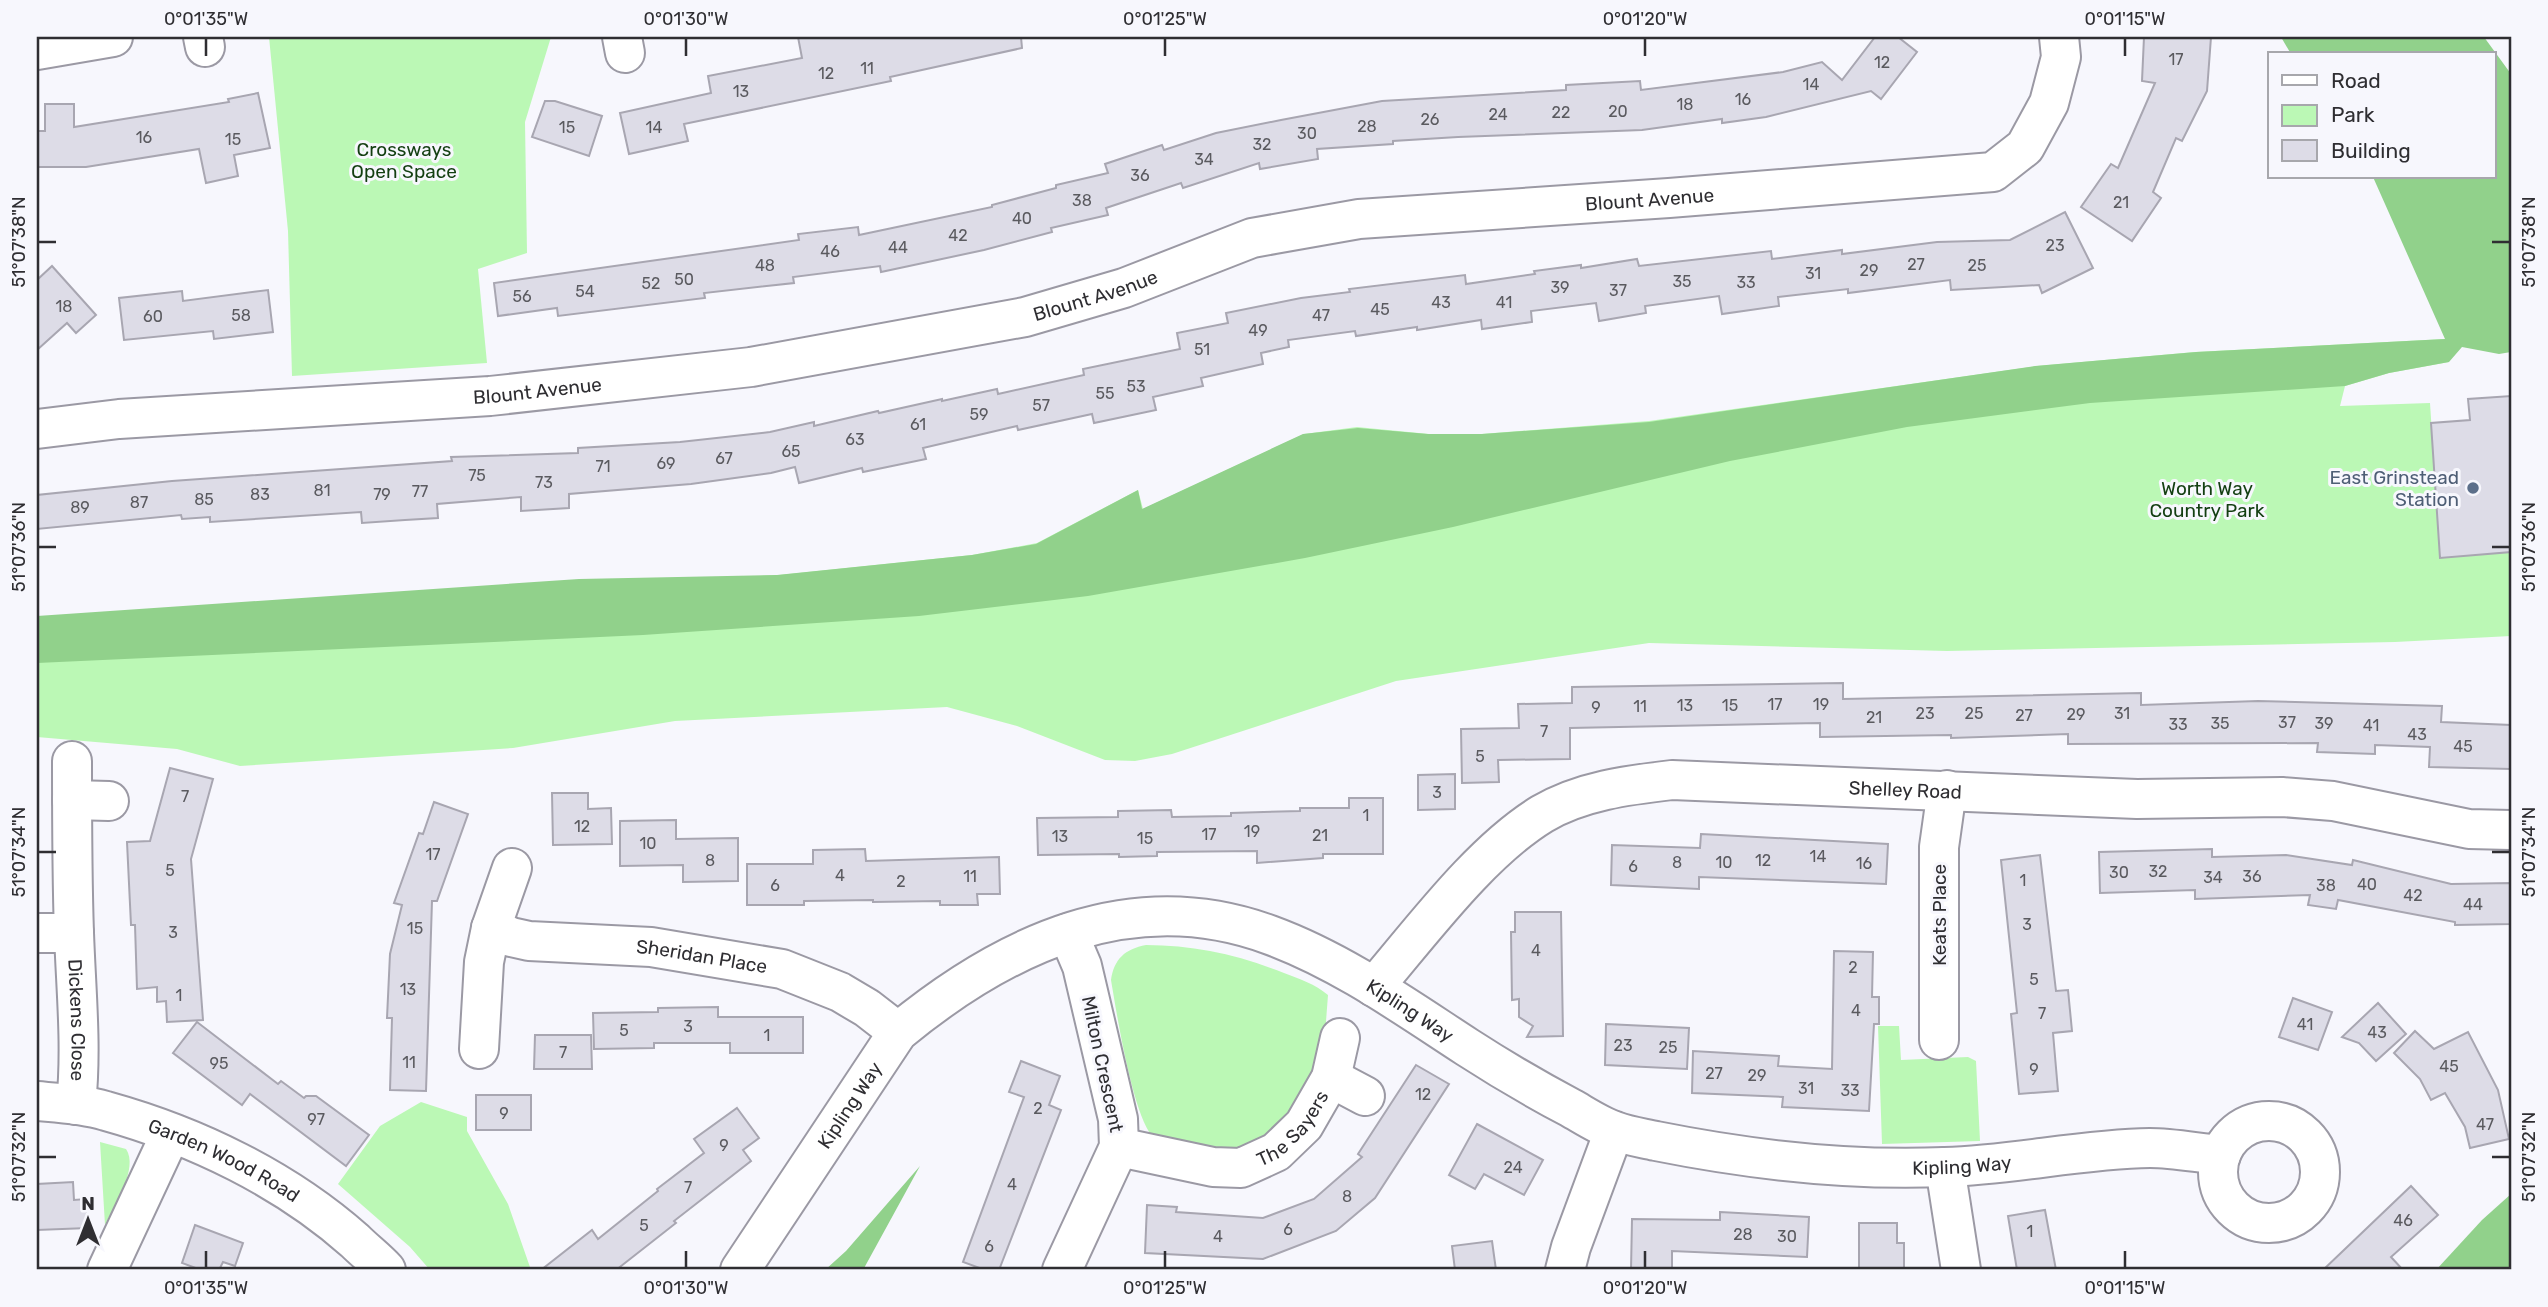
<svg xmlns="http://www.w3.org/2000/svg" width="2548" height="1307" font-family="Rubik,sans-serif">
	<rect width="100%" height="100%" fill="#f7f7fd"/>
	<g fill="#bbf8b5">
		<polygon points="269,37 551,37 525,122 527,253 478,269 487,363 292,376 288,231"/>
		<polygon points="2445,339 2449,362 2389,373 2345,386 2340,406 2430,403 2440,557 2511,552 2511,636 2395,642 1947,651 1649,643 1396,681 1172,754 1135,761 1105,760 1017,726 947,707 675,721 513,748 240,766 177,749 37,737 37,617 779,575 972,555 1037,543 1138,490 1143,509 1304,434 1357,427 1429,434 1481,434 1649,421 2037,366 2195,352"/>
		<path d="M 1146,945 C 1194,945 1239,955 1284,973 C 1300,979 1315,984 1328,995 L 1324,1048 L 1286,1125 L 1236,1153 L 1152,1136 C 1132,1111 1117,1015 1111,980 C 1114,959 1125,949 1146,945 Z"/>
		<polygon points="1878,1026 1899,1026 1901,1060 1968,1057 1976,1061 1980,1141 1882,1144"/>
		<polygon points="421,1102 467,1117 467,1131 508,1204 531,1270 430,1270 410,1247 338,1184 380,1126"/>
		<path d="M 100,1142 L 126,1149 C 139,1168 114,1206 105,1225 Z"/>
	</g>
	<g fill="#91d18b">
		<polygon points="2281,37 2484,37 2511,74 2511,352 2499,354 2462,347 2449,362 2389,373 2345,386 2090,403 1907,427 1730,461 1453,527 1305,558 1088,596 919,616 643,635 37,663 37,616 579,579 777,575 972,555 1036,544 1138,490 1142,509 1303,434 1358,428 1428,434 1482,434 1649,422 2035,366 2196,352 2445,339 2373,177 2494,177 2494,54 2291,54"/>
		<polygon points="920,1166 863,1270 825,1270 846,1251"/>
		<polygon points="2511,1194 2511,1270 2436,1270 2482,1220"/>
	</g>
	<g fill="#dddce7" stroke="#a8a6b1" stroke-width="2">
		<polygon points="798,37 1021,37 1022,48 890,77 891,81 684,124 688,141 629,154 620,113 711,93 708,76 802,58"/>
		<polygon points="1875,37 1898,37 1917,52 1881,99 1871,91 1766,117 1722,123 1722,119 1642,130 1458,137 1393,141 1393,144 1317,149 1318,159 1260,169 1259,163 1183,188 1181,183 1106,208 1108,215 1051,228 1052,232 984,250 881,272 880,266 793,277 794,283 704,293 705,298 558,316 557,308 498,316 494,283 799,240 798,234 858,227 859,235 992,207 992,205 1056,188 1056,185 1108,173 1105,164 1162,145 1164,150 1216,133 1281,120 1382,101 1566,90 1566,85 1640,81 1641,90 1783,72 1822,62 1842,80"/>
		<polygon points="2144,37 2211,37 2207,91 2182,141 2176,138 2153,192 2161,198 2132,241 2081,207 2111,164 2118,168 2155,83 2142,81"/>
		<polygon points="258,93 270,148 234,155 238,176 206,183 199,149 86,167 37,167 37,131 45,131 45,104 74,104 74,127 229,102 228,99"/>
		<polygon points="545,101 555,101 602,116 589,156 532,137"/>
		<polygon points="2065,212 2093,268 2042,293 2039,285 1951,290 1950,280 1848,293 1848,289 1778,297 1779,306 1722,314 1719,296 1645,306 1646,313 1599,321 1596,303 1531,311 1532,322 1482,329 1481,320 1417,330 1417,327 1356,336 1355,331 1288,340 1289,347 1261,353 1263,364 1201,378 1203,386 1153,397 1156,410 1094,423 1092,414 1018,430 1017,426 923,448 926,459 863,472 862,468 799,483 795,467 771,473 691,484 569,494 569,508 521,511 521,497 437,504 438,518 405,520 362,523 361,512 210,522 210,517 182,519 181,515 37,529 37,495 172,481 452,461 451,457 578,453 578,448 680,442 770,432 814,422 814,426 878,411 879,413 942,399 942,401 997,389 998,394 1084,375 1083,369 1180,349 1177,333 1228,323 1226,313 1301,298 1350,292 1349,289 1465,275 1466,284 1535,274 1534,271 1581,265 1581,268 1637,259 1639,266 1771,251 1772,259 1842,250 1842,254 1937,242 2010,240"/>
		<polygon points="52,266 96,315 76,333 67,323 37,350 37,280"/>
		<polygon points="268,290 273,332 214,339 213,331 124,340 119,298 182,291 183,301"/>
		<polygon points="2511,396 2511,552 2440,558 2431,423 2470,420 2468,399"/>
		<polygon points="1843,683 1843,699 2141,693 2141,705 2258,701 2442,706 2441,722 2511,725 2511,769 2429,767 2430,747 2375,745 2375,754 2317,752 2318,743 2068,744 2068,734 1951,738 1951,735 1820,737 1820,723 1570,728 1570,759 1498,760 1499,782 1462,783 1461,729 1519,728 1518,704 1572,703 1572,687"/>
		<polygon points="170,768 213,779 191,859 203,1020 167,1022 166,1001 157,1002 157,987 137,989 135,925 131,925 127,842 150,841"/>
		<polygon points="1455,774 1455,809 1418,810 1418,775"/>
		<polygon points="552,793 588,793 588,809 611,808 612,844 553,845"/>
		<polygon points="1349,798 1383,798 1383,854 1323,854 1323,858 1257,863 1257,851 1157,852 1157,856 1119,857 1119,854 1038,855 1037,818 1118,817 1118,811 1171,810 1172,817 1231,816 1231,813 1300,811 1300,808 1349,808"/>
		<polygon points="434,802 468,814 437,901 432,901 426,1091 390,1090 392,1018 387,1018 390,954 402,905 394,903 419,833 423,834"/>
		<polygon points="676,820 676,839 738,838 738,881 683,882 683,865 620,866 620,821"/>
		<polygon points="1701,834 1888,844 1886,884 1699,877 1699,889 1611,885 1612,845 1700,848"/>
		<polygon points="865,849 866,861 999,857 1000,894 977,894 978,905 940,905 940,901 873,902 873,900 804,901 804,905 747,905 747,864 813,864 813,850"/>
		<polygon points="2212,849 2212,857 2286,855 2352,865 2353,860 2451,884 2511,883 2511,924 2455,925 2455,922 2338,900 2336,909 2308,905 2310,895 2195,899 2195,890 2100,893 2099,852"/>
		<polygon points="2040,855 2056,991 2068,990 2072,1031 2053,1033 2058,1091 2019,1094 2011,1014 2017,1013 2001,860"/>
		<polygon points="1515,912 1561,912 1563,1036 1527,1037 1533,1026 1519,1017 1519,999 1512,1000 1511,932 1515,932"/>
		<polygon points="1834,951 1873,952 1872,997 1879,997 1879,1024 1874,1024 1869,1111 1782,1107 1783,1097 1692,1093 1693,1051 1779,1056 1778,1066 1832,1069"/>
		<polygon points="2293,998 2332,1012 2318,1050 2279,1037"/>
		<polygon points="2378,1003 2406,1034 2376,1061 2359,1043 2342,1037"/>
		<polygon points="718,1007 718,1017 803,1017 803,1053 730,1053 730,1043 654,1043 654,1048 594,1049 593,1013 658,1012 658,1008"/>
		<polygon points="197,1022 278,1084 281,1081 304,1098 306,1096 316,1096 369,1135 346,1166 250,1094 242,1105 173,1053"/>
		<polygon points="1606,1024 1689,1028 1687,1069 1605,1065"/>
		<polygon points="2415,1031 2434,1049 2468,1032 2498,1090 2509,1139 2470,1148 2465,1127 2445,1093 2431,1100 2420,1079 2394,1053"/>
		<polygon points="535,1035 591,1035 592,1069 534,1069"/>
		<polygon points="1021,1061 1060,1076 1049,1105 1061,1110 999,1270 985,1270 963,1262 1024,1097 1009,1092"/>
		<polygon points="1416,1065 1449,1084 1375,1198 1336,1231 1263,1259 1145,1253 1147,1205 1177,1207 1176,1212 1263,1218 1314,1199 1362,1157 1358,1154"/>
		<rect x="476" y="1095" width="55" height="35"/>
		<polygon points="737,1108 759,1138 743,1150 751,1161 674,1221 676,1223 616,1270 541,1270 592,1230 598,1239 658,1191 657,1189 704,1153 694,1139"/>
		<polygon points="1477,1124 1543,1160 1524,1195 1484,1174 1475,1189 1449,1175"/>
		<polygon points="73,1182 74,1200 86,1199 88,1228 37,1230 37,1184"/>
		<polygon points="2411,1186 2438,1215 2391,1257 2403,1270 2323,1270"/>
		<polygon points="2045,1210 2056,1270 2017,1270 2008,1216"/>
		<polygon points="1720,1212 1809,1217 1807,1257 1672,1251 1672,1270 1631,1270 1632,1219 1720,1220"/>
		<polygon points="1859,1223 1897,1223 1897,1243 1904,1243 1904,1270 1859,1270"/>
		<polygon points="195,1225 243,1243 235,1266 223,1262 219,1270 201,1270 182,1263"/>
		<polygon points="1492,1241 1496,1270 1455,1270 1452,1246"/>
	</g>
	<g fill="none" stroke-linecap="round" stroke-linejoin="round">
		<g stroke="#9b99a4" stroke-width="42">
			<g id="minor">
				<polyline points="203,37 205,47"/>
				<polyline points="622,37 625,53"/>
				<polyline points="37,50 113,37"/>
				<path id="s1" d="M 37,429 L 119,419 L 490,396 L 751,367 L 1025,317 L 1124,288 L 1252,238 L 1359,219 L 1669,198 L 1993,172 L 2025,147 L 2049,103 L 2061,57 L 2059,37"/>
				<path id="s2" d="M 72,761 C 72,818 72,876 74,933 C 76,991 82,1047 76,1105"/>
				<polyline points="72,800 109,801"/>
				<path id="s3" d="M 491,928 L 511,937 L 529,941 L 651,947 L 782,969 L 840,992 L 867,1008 L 898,1032"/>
				<polyline points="37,933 74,933"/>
				<path id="s4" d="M 1374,987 C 1422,931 1480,852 1542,814 C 1581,791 1628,785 1672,780 L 2137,799 L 2282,797 L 2333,801 L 2469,829 L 2511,830"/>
				<polyline points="1939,1040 1939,847 1947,790"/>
				<polyline points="479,1049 484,962 491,928 512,868"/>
				<polyline points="1331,1078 1365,1096"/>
				<path id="s5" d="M 37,1101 C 60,1103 83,1104 106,1111 C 196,1136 285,1179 355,1241 C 365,1251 377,1260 386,1270"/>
				<circle cx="2269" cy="1172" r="51"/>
				<path id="s6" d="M 1119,1147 L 1213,1167 L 1241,1168 L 1276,1152 L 1304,1125 L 1331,1078 L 1340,1038"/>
				<polyline points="1945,1167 1961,1270"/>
				<polyline points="107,1270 171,1133"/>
				<path id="s7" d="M 740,1270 L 898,1032 C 1005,944 1132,884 1270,935 C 1341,961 1404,1006 1467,1047 C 1501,1069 1535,1089 1571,1108 C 1585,1116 1600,1126 1615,1131 C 1628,1136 1643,1138 1656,1141 C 1751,1160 1849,1171 1945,1167 C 2014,1165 2081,1149 2150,1148 C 2173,1148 2198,1153 2221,1155"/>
				<polyline points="1062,1270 1119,1147 1118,1119 1082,966 1068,933"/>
				<polyline points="1565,1270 1571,1247 1614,1131"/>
			</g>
		</g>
		<use href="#minor" stroke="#fff" stroke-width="38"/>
	</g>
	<path fill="none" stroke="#2f2e32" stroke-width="2.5" d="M 206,38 L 206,56M 686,38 L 686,56M 1165,38 L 1165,56M 1645,38 L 1645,56M 2125,38 L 2125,56M 38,242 L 56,242M 2492,242 L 2510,242M 38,547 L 56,547M 2492,547 L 2510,547M 38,852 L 56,852M 2492,852 L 2510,852M 38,1157 L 56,1157M 2492,1157 L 2510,1157M 206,1251 L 206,1268M 686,1251 L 686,1268M 1165,1251 L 1165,1268M 1645,1251 L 1645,1268M 2125,1251 L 2125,1268"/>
	<circle fill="#5c6f8a" stroke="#f7f7fd" stroke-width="2.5" cx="2473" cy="488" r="7"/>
	<g text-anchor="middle" stroke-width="6" stroke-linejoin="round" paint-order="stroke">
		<g font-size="16" fill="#5a5a5f">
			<text x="2176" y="65">17</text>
			<text x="1882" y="68">12</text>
			<text x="867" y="74">11</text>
			<text x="826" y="79">12</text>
			<text x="1811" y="90">14</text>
			<text x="741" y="97">13</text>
			<text x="1743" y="105">16</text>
			<text x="1685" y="110">18</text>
			<text x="1618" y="117">20</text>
			<text x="1561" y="118">22</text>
			<text x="1498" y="120">24</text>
			<text x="1430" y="125">26</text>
			<text x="1367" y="132">28</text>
			<text x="567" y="133">15</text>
			<text x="654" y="133">14</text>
			<text x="1307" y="139">30</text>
			<text x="144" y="143">16</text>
			<text x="233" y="145">15</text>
			<text x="1262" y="150">32</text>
			<text x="1204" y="165">34</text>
			<text x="1140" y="181">36</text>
			<text x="1082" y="206">38</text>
			<text x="2121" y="208">21</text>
			<text x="1022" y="224">40</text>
			<text x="958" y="241">42</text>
			<text x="2055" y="251">23</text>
			<text x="898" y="253">44</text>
			<text x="830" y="257">46</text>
			<text x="1916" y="270">27</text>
			<text x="765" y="271">48</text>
			<text x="1977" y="271">25</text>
			<text x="1869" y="276">29</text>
			<text x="1813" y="279">31</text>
			<text x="684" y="285">50</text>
			<text x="1682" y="287">35</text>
			<text x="1746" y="288">33</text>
			<text x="651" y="289">52</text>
			<text x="1560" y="293">39</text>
			<text x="1618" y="296">37</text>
			<text x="585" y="297">54</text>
			<text x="522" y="302">56</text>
			<text x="1441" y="308">43</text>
			<text x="1504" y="308">41</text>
			<text x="64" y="312">18</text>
			<text x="1380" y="315">45</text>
			<text x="241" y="321">58</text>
			<text x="1321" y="321">47</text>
			<text x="153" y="322">60</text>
			<text x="1258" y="336">49</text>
			<text x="1202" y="355">51</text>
			<text x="1136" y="392">53</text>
			<text x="1105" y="399">55</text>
			<text x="1041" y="411">57</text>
			<text x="979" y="420">59</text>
			<text x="918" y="430">61</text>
			<text x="855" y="445">63</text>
			<text x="791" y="457">65</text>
			<text x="724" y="464">67</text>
			<text x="666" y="469">69</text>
			<text x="603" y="472">71</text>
			<text x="477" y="481">75</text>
			<text x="544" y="488">73</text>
			<text x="322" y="496">81</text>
			<text x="420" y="497">77</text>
			<text x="260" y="500">83</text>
			<text x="382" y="500">79</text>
			<text x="204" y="505">85</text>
			<text x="139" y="508">87</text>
			<text x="80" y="513">89</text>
			<text x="1775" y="710">17</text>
			<text x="1821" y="710">19</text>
			<text x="1685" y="711">13</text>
			<text x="1730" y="711">15</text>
			<text x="1640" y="712">11</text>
			<text x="1596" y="713">9</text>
			<text x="1925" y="719">23</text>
			<text x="1974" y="719">25</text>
			<text x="2122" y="719">31</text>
			<text x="2076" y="720">29</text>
			<text x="2024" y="721">27</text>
			<text x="1874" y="723">21</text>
			<text x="2287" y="728">37</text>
			<text x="2220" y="729">35</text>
			<text x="2324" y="729">39</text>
			<text x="2178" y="730">33</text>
			<text x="2371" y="731">41</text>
			<text x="1544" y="737">7</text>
			<text x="2417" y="740">43</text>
			<text x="2463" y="752">45</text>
			<text x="1480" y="762">5</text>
			<text x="1437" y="798">3</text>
			<text x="185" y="802">7</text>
			<text x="1366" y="821">1</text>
			<text x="582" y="832">12</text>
			<text x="1252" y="837">19</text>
			<text x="1209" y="840">17</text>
			<text x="1320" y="841">21</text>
			<text x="1060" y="842">13</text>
			<text x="1145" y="844">15</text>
			<text x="648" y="849">10</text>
			<text x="433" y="860">17</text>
			<text x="1818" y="862">14</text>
			<text x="710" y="866">8</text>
			<text x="1763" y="866">12</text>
			<text x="1677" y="868">8</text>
			<text x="1724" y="868">10</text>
			<text x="1864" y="869">16</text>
			<text x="1633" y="872">6</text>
			<text x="170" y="876">5</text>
			<text x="2158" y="877">32</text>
			<text x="2119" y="878">30</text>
			<text x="840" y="881">4</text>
			<text x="970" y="882">11</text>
			<text x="2252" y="882">36</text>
			<text x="2213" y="883">34</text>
			<text x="2023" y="886">1</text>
			<text x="901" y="887">2</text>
			<text x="2367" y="890">40</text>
			<text x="775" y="891">6</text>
			<text x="2326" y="891">38</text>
			<text x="2413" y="901">42</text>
			<text x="2473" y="910">44</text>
			<text x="2027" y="930">3</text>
			<text x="415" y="934">15</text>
			<text x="173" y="938">3</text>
			<text x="1536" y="956">4</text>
			<text x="1853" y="973">2</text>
			<text x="2034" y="985">5</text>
			<text x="408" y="995">13</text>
			<text x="179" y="1001">1</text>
			<text x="1856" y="1016">4</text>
			<text x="2042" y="1019">7</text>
			<text x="2305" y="1030">41</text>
			<text x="688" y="1032">3</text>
			<text x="624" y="1036">5</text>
			<text x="2377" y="1038">43</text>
			<text x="767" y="1041">1</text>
			<text x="1623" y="1051">23</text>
			<text x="1668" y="1053">25</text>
			<text x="563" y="1058">7</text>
			<text x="409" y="1068">11</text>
			<text x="219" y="1069">95</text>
			<text x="2449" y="1072">45</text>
			<text x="2034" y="1075">9</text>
			<text x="1714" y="1079">27</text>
			<text x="1757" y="1081">29</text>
			<text x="1806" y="1094">31</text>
			<text x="1850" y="1096">33</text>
			<text x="1423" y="1100">12</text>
			<text x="1038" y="1114">2</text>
			<text x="504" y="1119">9</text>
			<text x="316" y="1125">97</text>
			<text x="2485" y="1130">47</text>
			<text x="724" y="1151">9</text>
			<text x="1513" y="1173">24</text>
			<text x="1012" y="1190">4</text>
			<text x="688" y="1193">7</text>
			<text x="1347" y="1202">8</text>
			<text x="2403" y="1226">46</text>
			<text x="644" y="1231">5</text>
			<text x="1288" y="1235">6</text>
			<text x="2030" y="1237">1</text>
			<text x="1743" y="1240">28</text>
			<text x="1218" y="1242">4</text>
			<text x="1787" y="1242">30</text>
			<text x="989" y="1252">6</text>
		</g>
		<g font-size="19" fill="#133f11" stroke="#f7f7fd">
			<text x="404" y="156">Crossways<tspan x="404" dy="22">Open Space</tspan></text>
			<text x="2207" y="495">Worth Way<tspan x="2207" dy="22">Country Park</tspan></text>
		</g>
		<g font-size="19" fill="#2f2e32" stroke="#f7f7fd">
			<text dy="7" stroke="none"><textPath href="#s1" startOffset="1636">Blount Avenue</textPath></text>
			<text dy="7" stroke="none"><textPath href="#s1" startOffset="1069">Blount Avenue</textPath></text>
			<text dy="7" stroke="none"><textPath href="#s1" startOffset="502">Blount Avenue</textPath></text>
			<text dy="7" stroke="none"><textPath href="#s4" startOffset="611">Shelley Road</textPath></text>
			<text transform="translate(1939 915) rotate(-90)" y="7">Keats Place</text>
			<text dy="7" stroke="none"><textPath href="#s3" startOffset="214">Sheridan Place</textPath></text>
			<text dy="7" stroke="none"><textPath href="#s7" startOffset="849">Kipling Way</textPath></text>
			<text dy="7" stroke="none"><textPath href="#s2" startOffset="259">Dickens Close</textPath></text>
			<text transform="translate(1103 1064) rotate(78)" y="7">Milton Crescent</text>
			<text dy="7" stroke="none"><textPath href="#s7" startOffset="198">Kipling Way</textPath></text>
			<text dy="7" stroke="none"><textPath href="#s6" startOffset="191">The Sayers</textPath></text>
			<text dy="7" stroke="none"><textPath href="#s5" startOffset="198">Garden Wood Road</textPath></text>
			<text dy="7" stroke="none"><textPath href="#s7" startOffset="1437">Kipling Way</textPath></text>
		</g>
		<g font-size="19" fill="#4e5e75" stroke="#f7f7fd" text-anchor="end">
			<text x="2459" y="484">East Grinstead<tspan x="2459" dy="22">Station</tspan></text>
		</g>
	</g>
	<rect width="2548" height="1307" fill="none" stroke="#f7f7fd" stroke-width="77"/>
	<rect x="2268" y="52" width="228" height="126" fill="#f7f7fd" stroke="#a7a7ac" stroke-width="2"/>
	<rect x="2282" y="75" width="35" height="10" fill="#ffffff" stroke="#a7a7ac" stroke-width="2"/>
	<text x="2331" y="88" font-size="21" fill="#2f2e32">Road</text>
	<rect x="2282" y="105" width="35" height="21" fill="#bbf8b5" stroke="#a7a7ac" stroke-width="2"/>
	<text x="2331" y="122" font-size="21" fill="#2f2e32">Park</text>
	<rect x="2282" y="140" width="35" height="21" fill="#dddce7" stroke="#a7a7ac" stroke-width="2"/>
	<text x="2331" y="158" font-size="21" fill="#2f2e32">Building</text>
	<g transform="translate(88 1220)" stroke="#f7f7fd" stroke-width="5" paint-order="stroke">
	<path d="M0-5L12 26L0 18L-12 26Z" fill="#2f2e32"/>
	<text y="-10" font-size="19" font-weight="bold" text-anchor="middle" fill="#2f2e32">N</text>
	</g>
	<rect x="38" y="38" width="2472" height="1230" fill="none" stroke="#2f2e32" stroke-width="2.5"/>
	<g font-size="18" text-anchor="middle" fill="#2f2e32">
		<text x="206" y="25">0°01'35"W</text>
		<text x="686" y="25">0°01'30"W</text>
		<text x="1165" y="25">0°01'25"W</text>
		<text x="1645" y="25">0°01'20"W</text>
		<text x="2125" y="25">0°01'15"W</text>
		<text transform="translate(19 242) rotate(-90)" y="6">51°07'38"N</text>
		<text transform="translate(2529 242) rotate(-90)" y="6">51°07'38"N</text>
		<text transform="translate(19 547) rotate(-90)" y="6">51°07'36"N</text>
		<text transform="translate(2529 547) rotate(-90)" y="6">51°07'36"N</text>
		<text transform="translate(19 852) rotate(-90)" y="6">51°07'34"N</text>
		<text transform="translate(2529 852) rotate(-90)" y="6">51°07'34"N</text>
		<text transform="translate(19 1157) rotate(-90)" y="6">51°07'32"N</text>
		<text transform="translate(2529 1157) rotate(-90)" y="6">51°07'32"N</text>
		<text x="206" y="1294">0°01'35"W</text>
		<text x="686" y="1294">0°01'30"W</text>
		<text x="1165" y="1294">0°01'25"W</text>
		<text x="1645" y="1294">0°01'20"W</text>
		<text x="2125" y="1294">0°01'15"W</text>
	</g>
</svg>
